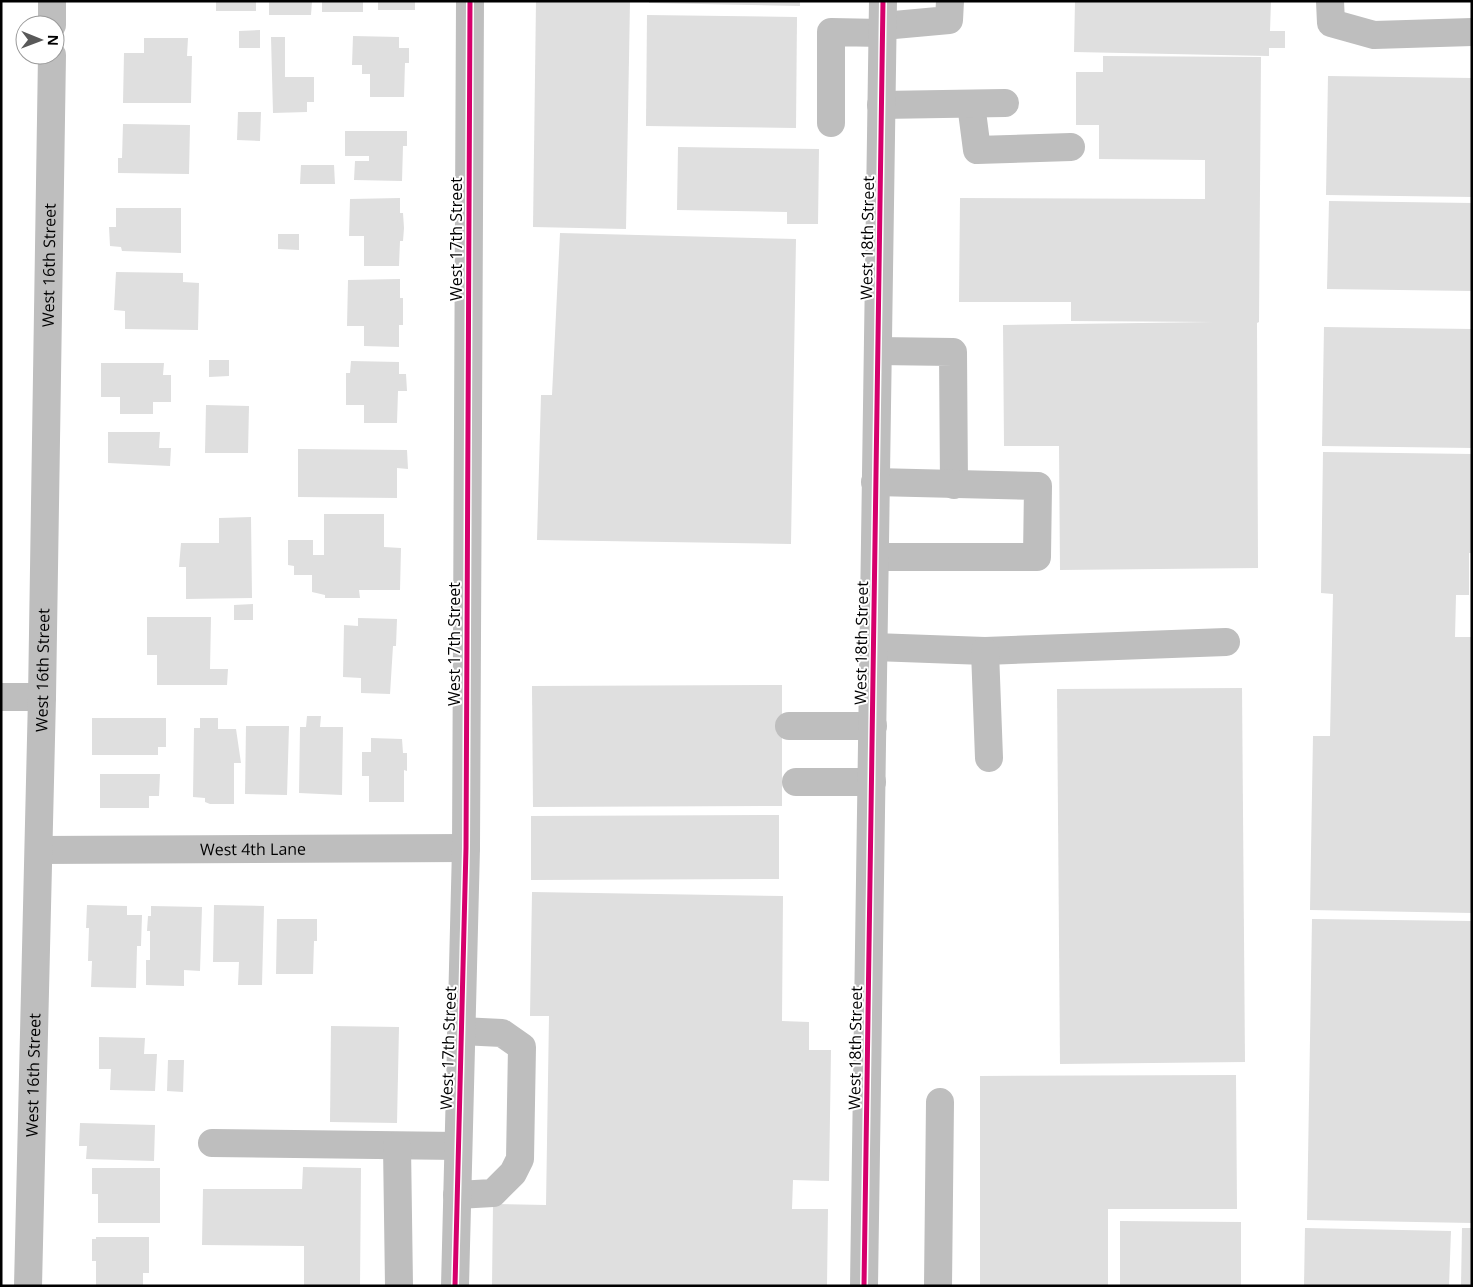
<svg xmlns="http://www.w3.org/2000/svg" width="1473" height="1287" font-family="'Open Sans',sans-serif">
	<rect width="100%" height="100%" fill="#fff"/>
	<g fill="#dfdfdf">
		<rect x="216" y="1" width="40" height="10"/>
		<polygon points="269,1 312,1 311,15 269,15"/>
		<rect x="322" y="1" width="41" height="11"/>
		<rect x="378" y="1" width="37" height="9"/>
		<polygon points="536,1 630,1 626,229 533,227"/>
		<polygon points="649,1 800,1 800,6 649,3"/>
		<polygon points="1075,1 1271,1 1270,31 1285,31 1285,48 1269,48 1269,56 1074,52"/>
		<polygon points="647,15 797,17 796,128 646,126"/>
		<polygon points="260,30 260,48 239,48 239,31"/>
		<polygon points="353,36 399,37 399,48 409,48 409,63 405,63 404,97 370,97 370,74 362,74 362,65 352,65"/>
		<polygon points="271,37 285,37 285,77 314,77 314,102 307,102 307,112 273,113"/>
		<polygon points="144,38 188,38 187,56 192,56 191,103 123,103 124,53 144,53"/>
		<polygon points="1103,56 1261,57 1259,322 1257,323 1258,568 1060,570 1059,446 1004,446 1003,325 1214,322 1071,321 1071,302 959,302 960,198 1205,199 1205,160 1099,159 1099,125 1076,125 1076,72 1103,72"/>
		<polygon points="1328,76 1472,78 1472,197 1326,195"/>
		<polygon points="238,112 261,112 260,141 237,140"/>
		<polygon points="123,124 190,125 189,174 118,173 118,158 122,158"/>
		<polygon points="345,131 407,131 407,146 403,146 402,181 354,180 355,161 369,161 369,156 345,156"/>
		<polygon points="678,147 819,149 818,224 787,224 787,212 677,210"/>
		<polygon points="301,165 334,165 335,184 300,184"/>
		<polygon points="400,198 400,213 403,213 404,228 403,241 400,241 399,266 364,266 364,236 349,236 350,199"/>
		<polygon points="1329,201 1472,203 1472,291 1327,289"/>
		<polygon points="116,208 181,208 181,253 122,251 121,247 110,246 109,227 116,227"/>
		<polygon points="560,233 796,239 791,544 537,540 541,395 552,395"/>
		<polygon points="278,234 299,234 299,250 278,249"/>
		<polygon points="116,272 183,273 183,282 199,283 198,330 125,329 125,311 114,310"/>
		<polygon points="400,279 400,298 403,298 403,325 399,325 399,347 364,346 364,326 347,326 348,280"/>
		<polygon points="1324,327 1472,329 1472,448 1322,446"/>
		<polygon points="209,360 229,360 229,376 209,377"/>
		<polygon points="351,361 399,362 399,374 406,374 407,391 398,391 397,423 364,423 364,405 346,405 346,373 350,373"/>
		<polygon points="101,363 164,363 163,375 171,375 171,402 153,402 153,414 120,414 120,397 101,397"/>
		<polygon points="206,405 249,406 248,453 205,453"/>
		<polygon points="108,432 160,432 159,448 171,448 170,466 108,463"/>
		<polygon points="298,449 407,450 408,469 397,468 397,498 298,497"/>
		<polygon points="1323,452 1472,454 1472,553 1469,553 1469,595 1456,595 1455,637 1472,637 1472,913 1310,910 1313,736 1330,736 1333,594 1321,593"/>
		<polygon points="324,514 384,514 384,547 401,548 400,590 359,590 360,598 325,598 325,595 312,592 312,575 294,575 294,566 288,565 288,540 313,540 313,555 324,555"/>
		<polygon points="251,517 252,598 186,599 186,567 179,567 181,543 219,543 219,518"/>
		<polygon points="253,604 253,620 234,620 234,605"/>
		<polygon points="147,617 211,617 210,669 228,669 227,685 157,685 157,655 147,655"/>
		<polygon points="358,618 397,619 396,646 393,646 390,694 361,693 361,678 343,677 344,625 358,626"/>
		<polygon points="782,685 782,806 533,807 532,686"/>
		<polygon points="1242,688 1245,1062 1060,1064 1057,689"/>
		<polygon points="307,716 321,716 320,727 343,727 342,795 299,793 300,727 306,727"/>
		<polygon points="92,718 166,718 166,747 158,747 158,755 92,755"/>
		<polygon points="200,718 218,718 218,729 236,729 241,763 234,763 234,804 210,804 205,802 205,798 193,797 194,728 200,728"/>
		<polygon points="246,726 289,726 287,795 245,794"/>
		<polygon points="371,738 402,739 403,753 407,753 407,771 404,770 404,802 369,802 369,776 362,776 362,752 371,752"/>
		<polygon points="100,774 160,774 159,796 149,796 149,808 100,808"/>
		<polygon points="779,815 779,879 531,880 531,816"/>
		<polygon points="532,892 783,896 782,1021 809,1022 809,1050 831,1050 829,1181 793,1180 792,1209 828,1209 827,1286 492,1286 493,1204 546,1205 549,1016 530,1016"/>
		<polygon points="87,905 127,906 127,915 142,915 141,946 137,946 136,988 91,987 92,961 88,961 89,928 86,928"/>
		<polygon points="214,905 264,906 262,985 238,985 239,962 213,962"/>
		<polygon points="151,906 202,907 200,971 184,970 184,986 146,985 146,960 150,960 150,931 147,931 148,916 151,916"/>
		<polygon points="277,919 317,919 317,941 314,941 313,974 276,974"/>
		<polygon points="1312,919 1472,921 1472,1223 1307,1220"/>
		<polygon points="331,1026 399,1027 397,1123 330,1122"/>
		<polygon points="99,1037 145,1038 144,1054 157,1054 155,1091 110,1090 111,1069 99,1069"/>
		<polygon points="168,1060 184,1060 183,1092 167,1091"/>
		<polygon points="1236,1075 1237,1209 1108,1209 1108,1286 980,1286 980,1076"/>
		<polygon points="80,1123 155,1125 154,1161 86,1159 87,1146 79,1146"/>
		<polygon points="303,1167 361,1168 360,1286 304,1286 304,1246 202,1245 203,1189 302,1189"/>
		<polygon points="92,1168 160,1168 160,1223 98,1223 98,1194 92,1194"/>
		<polygon points="1120,1221 1241,1222 1241,1286 1120,1286"/>
		<polygon points="1305,1228 1451,1231 1449,1286 1304,1286"/>
		<polygon points="1462,1228 1472,1228 1472,1286 1461,1286"/>
		<polygon points="96,1237 149,1237 149,1273 143,1273 143,1286 96,1286 96,1261 92,1261 92,1239 96,1239"/>
	</g>
	<g fill="none" stroke-linecap="round" stroke-linejoin="round">
		<g stroke="#bebebe" stroke-width="28">
			<polyline points="1330,1 1331,23 1374,35 1472,32"/>
			<polyline points="52,25 52,1"/>
			<polyline points="883,26 949,20 950,1"/>
			<polyline points="971,104 977,150 1071,147"/>
			<polyline points="881,105 1005,103"/>
			<polyline points="831,123 831,32 882,33"/>
			<polyline points="878,351 953,352 954,485"/>
			<polyline points="875,557 1037,557 1038,486 875,482"/>
			<polyline points="874,647 985,651 1226,642"/>
			<polyline points="985,651 989,758"/>
			<polyline points="1,697 42,697"/>
			<polyline points="789,726 873,726"/>
			<polyline points="796,782 872,782"/>
			<path id="s1" d="M 39,850 L 466,848"/>
			<polyline points="212,1143 458,1146"/>
			<polyline points="397,1146 399,1286"/>
			<polyline points="457,1195 493,1193 513,1173 520,1159 522,1047 502,1033 461,1031"/>
			<path id="s2" d="M 28,1286 L 42,697 L 52,55"/>
			<polyline points="455,1286 466,848 470,1"/>
			<polyline points="864,1286 883,1"/>
			<polyline points="938,1286 940,1102"/>
		</g>
		<g stroke="#fff" stroke-width="8">
			<g id="cycleway">
				<polyline points="455,1286 466,848 470,1"/>
				<polyline points="864,1286 883,1"/>
			</g>
		</g>
		<use href="#cycleway" stroke="#d6006c" stroke-width="5"/>
	</g>
	<g text-anchor="middle" stroke-width="4" stroke-linejoin="round" paint-order="stroke">
		<g font-size="16" fill="#000" stroke="#fff">
			<text transform="translate(867 238) rotate(-89)" y="6">West 18th Street</text>
			<text transform="translate(456 239) rotate(-90)" y="6">West 17th Street</text>
			<text dy="6" stroke="none"><textPath href="#s2" startOffset="1021">West 16th Street</textPath></text>
			<text transform="translate(861 643) rotate(-89)" y="6">West 18th Street</text>
			<text transform="translate(454 644) rotate(-90)" y="6">West 17th Street</text>
			<text dy="6" stroke="none"><textPath href="#s2" startOffset="616">West 16th Street</textPath></text>
			<text dy="6" stroke="none"><textPath href="#s1" startOffset="214">West 4th Lane</textPath></text>
			<text transform="translate(448 1048) rotate(-88)" y="6">West 17th Street</text>
			<text transform="translate(855 1048) rotate(-89)" y="6">West 18th Street</text>
			<text dy="6" stroke="none"><textPath href="#s2" startOffset="211">West 16th Street</textPath></text>
		</g>
	</g>
	<rect width="1473" height="1287" fill="none" stroke="#000000" stroke-width="5"/>
	<g transform="translate(40 40) rotate(91)"><circle r="24" fill="#ffffff" stroke="#999999"/>
	<path d="M0-4L9 19L0 12L-9 19Z" fill="#595959"/>
	<text y="-8" font-size="14" font-weight="bold" text-anchor="middle" fill="#000000">N</text>
	</g>
</svg>
